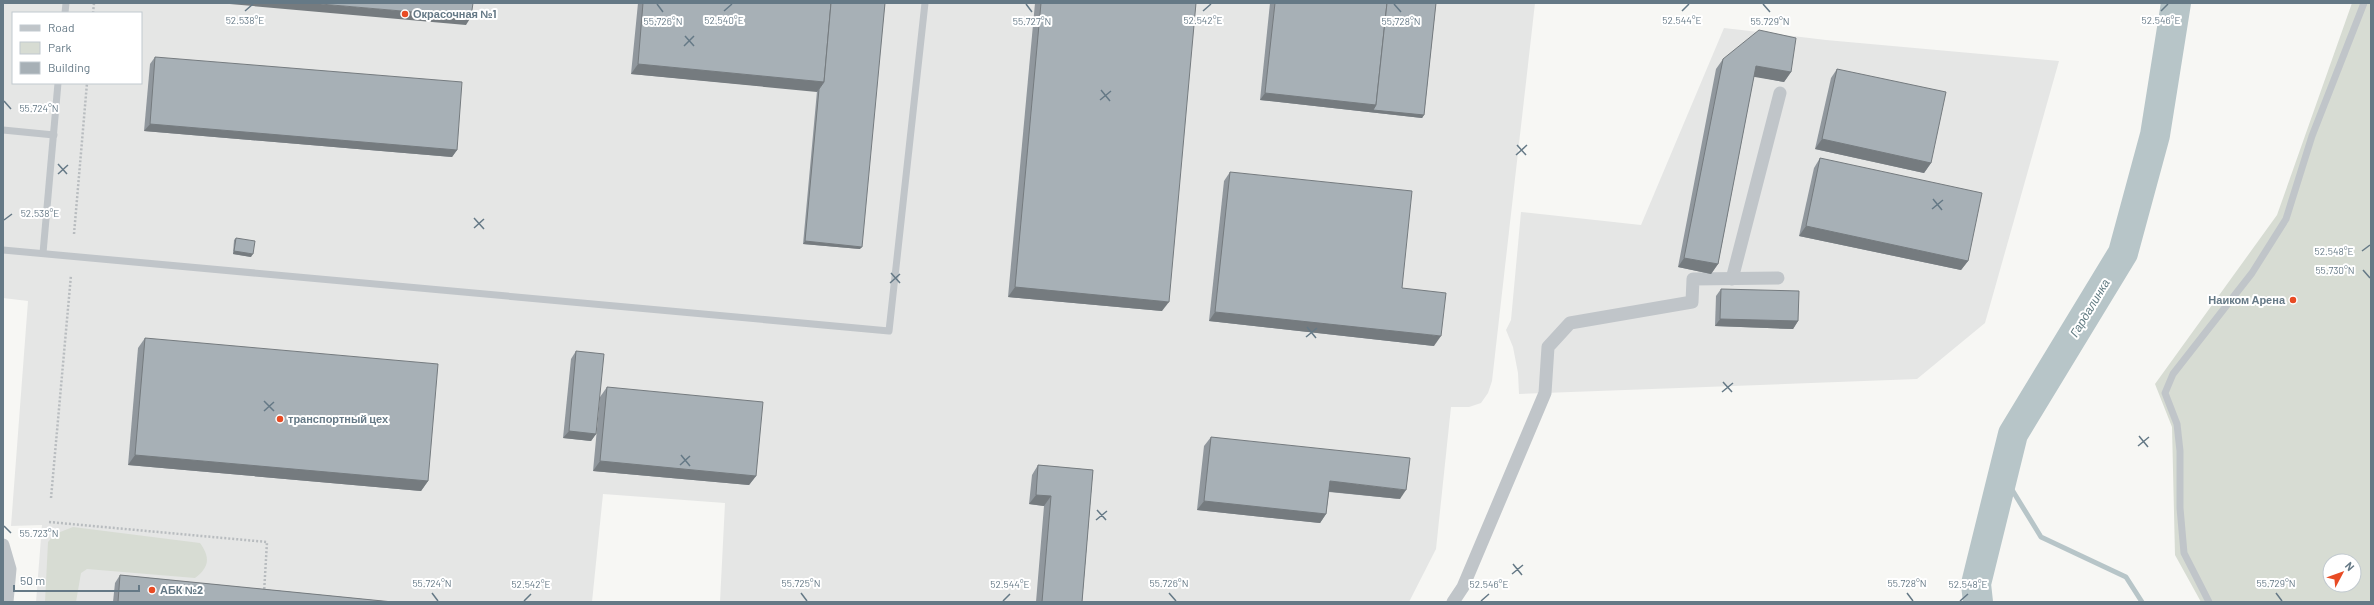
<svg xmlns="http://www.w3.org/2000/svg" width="2374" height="605" font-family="Barlow,sans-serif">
	<rect width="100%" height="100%" fill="#f7f7f4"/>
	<g fill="#e5e6e5" fill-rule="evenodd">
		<path d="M 3,3 L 1535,3 L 1492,381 L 1488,393 L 1481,403 L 1469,407 L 1451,407 L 1436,549 L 1409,602 L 720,602 L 725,503 L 603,494 L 592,602 L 36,602 L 42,525 L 11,526 L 28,301 L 3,298 ZM 13,13 L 141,13 L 141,83 L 13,83 Z"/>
		<polygon points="1724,28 1826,40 2059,61 1985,323 1917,379 1519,394 1518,373 1513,347 1506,330 1511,320 1521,212 1641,225"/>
	</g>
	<g fill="#d7dcd3" fill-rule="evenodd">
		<path d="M 2352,3 L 2371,3 L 2371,602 L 2201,602 L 2175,555 L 2172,427 L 2155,384 L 2277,215 ZM 2330,561 L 2354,561 L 2354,585 L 2330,585 Z"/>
		<path d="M 73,527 L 200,543 C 210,557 210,567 195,578 L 87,569 L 81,573 L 76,602 L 45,602 L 48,542 L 55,534 Z"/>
	</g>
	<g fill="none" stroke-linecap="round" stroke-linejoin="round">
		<polyline stroke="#b7c5c8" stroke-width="5" points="2003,475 2041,537 2126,577 2142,602"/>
		<polyline stroke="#b7c5c8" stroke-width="30" points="1978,602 1976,584 2013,434 2123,253 2155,135 2176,3"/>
		<g stroke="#b8bcbf" stroke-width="2.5" stroke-dasharray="2 2" stroke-linecap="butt">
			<polyline points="93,13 94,3"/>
			<polyline points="74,234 87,83"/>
			<polyline points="51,498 71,275"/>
			<polyline points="49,522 267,542 264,593"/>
		</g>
		<g stroke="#c0c5c9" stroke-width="7">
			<polyline points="65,13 66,3"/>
			<polyline points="3,130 54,135"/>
			<polyline points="3,250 889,331 925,3"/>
			<polyline points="43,253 58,83"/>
			<polyline points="2209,602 2184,553 2180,508 2180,451 2177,424 2165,393 2173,374 2252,273 2286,219 2312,136 2364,3"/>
		</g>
		<g stroke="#c0c5c9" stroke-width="13">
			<polyline points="1732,279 1780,93"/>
			<polyline points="3,545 10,569 7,602"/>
			<polyline points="1453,602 1463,587 1545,393 1548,347 1570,323 1692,302 1693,279 1778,278"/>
		</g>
	</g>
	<g fill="#90979d">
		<polygon points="638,3 885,3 860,249 803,244 817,91 631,74"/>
		<polygon points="1035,3 1196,3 1162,311 1008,297"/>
		<polygon points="1270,3 1436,3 1424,115 1422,118 1260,100"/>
		<polygon points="155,57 457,150 452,157 144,131 150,64"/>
		<polygon points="1723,59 1791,72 1784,82 1754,76 1718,264 1711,274 1678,267 1716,69"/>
		<polygon points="1837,69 1931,163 1924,173 1815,149 1831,78"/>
		<polygon points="1820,158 1968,261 1961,270 1799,236 1814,168"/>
		<polygon points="1230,172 1402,288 1434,346 1209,321 1224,181"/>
		<polygon points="236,238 251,257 233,254 234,240"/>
		<polygon points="1721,289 1798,321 1793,329 1715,326 1716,296"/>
		<polygon points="145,338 428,481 421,491 128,465 138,348"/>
		<polygon points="576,351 596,434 591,441 563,438 571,359"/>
		<polygon points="607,387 756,476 749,485 593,471 600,397"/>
		<polygon points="1211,437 1400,499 1329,492 1326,514 1320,523 1197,510 1204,446"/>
		<polygon points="1038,465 1093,470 1082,602 1036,602 1044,506 1029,504 1032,475"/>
		<polygon points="120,575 393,602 113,602 115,583"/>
	</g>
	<g fill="#757b7f">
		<polygon points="218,3 309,3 471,17 466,25"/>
		<polygon points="638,64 824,82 817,92 631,74"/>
		<polygon points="1756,66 1791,72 1784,82 1749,76"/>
		<polygon points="1265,93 1376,105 1424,115 1422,118 1260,100"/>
		<polygon points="150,124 457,150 452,157 144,131"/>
		<polygon points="1822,139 1931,163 1924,173 1815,149"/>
		<polygon points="1806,226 1968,261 1961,270 1799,236"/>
		<polygon points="805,241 862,247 860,249 803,244"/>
		<polygon points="234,251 253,254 251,257 233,254"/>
		<polygon points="1684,258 1718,264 1711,274 1678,267"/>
		<polygon points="1015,287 1169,302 1162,311 1008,297"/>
		<polygon points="1215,312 1441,336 1434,346 1209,321"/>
		<polygon points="1720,319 1798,321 1793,329 1715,326"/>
		<polygon points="569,431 596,434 591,441 563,438"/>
		<polygon points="135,455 428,481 421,491 128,465"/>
		<polygon points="600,461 756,476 749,485 593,471"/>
		<polygon points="1330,481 1406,490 1400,499 1323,491"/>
		<polygon points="1036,495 1051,496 1044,506 1029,504"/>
		<polygon points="1204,501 1326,514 1320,523 1197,510"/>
	</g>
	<g fill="#a7b0b6" stroke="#757b7f">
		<polygon points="309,3 473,3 471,17"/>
		<polygon points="643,3 831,3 824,82 638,64"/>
		<polygon points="831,3 885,3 862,247 805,241 819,89 824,82"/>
		<polygon points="1041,3 1196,3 1169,302 1015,287"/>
		<polygon points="1275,3 1387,3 1376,105 1265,93"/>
		<polygon points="1387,3 1436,3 1424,115 1373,110 1376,105"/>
		<polygon points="1759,30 1796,38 1791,72 1756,66 1718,264 1684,258 1723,59"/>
		<polygon points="155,57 462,82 457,150 150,124"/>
		<polygon points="1837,69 1946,92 1931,163 1822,139"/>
		<polygon points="1820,158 1982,193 1968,261 1806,226"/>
		<polygon points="1230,172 1412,191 1402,288 1446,293 1441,336 1215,312"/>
		<polygon points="236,238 255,241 253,254 234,251"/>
		<polygon points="1721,289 1799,291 1798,321 1720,319"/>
		<polygon points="145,338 438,364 428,481 135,455"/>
		<polygon points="576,351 604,354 596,434 569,431"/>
		<polygon points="607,387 763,402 756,476 600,461"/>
		<polygon points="1211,437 1410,458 1406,490 1330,481 1326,514 1204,501"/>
		<polygon points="1038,465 1093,470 1082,602 1042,602 1051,496 1036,495"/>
		<polygon points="120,575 393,602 118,602"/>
	</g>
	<path fill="none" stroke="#657986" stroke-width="1.5" d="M 657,4 L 663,12M 1026,4 L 1032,12M 1394,4 L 1401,12M 1763,4 L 1770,12M 245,11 L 253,4M 724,11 L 732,4M 1203,11 L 1211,4M 1682,11 L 1689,4M 2161,11 L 2168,4M 685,36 L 694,46M 684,46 L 694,36M 1101,90 L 1110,101M 1100,100 L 1111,91M 4,101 L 11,109M 1517,145 L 1526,155M 1516,155 L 1527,145M 58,164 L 67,174M 58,174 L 68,165M 1933,199 L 1942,210M 1932,209 L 1943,200M 474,218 L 484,229M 4,220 L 12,214M 474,228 L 484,219M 2362,251 L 2370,245M 2363,270 L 2370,278M 891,273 L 900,283M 890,283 L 900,274M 1307,327 L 1316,338M 1306,337 L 1317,328M 1723,382 L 1732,392M 1722,392 L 1733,383M 264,401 L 274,411M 264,411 L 274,402M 2139,436 L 2148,447M 2138,446 L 2149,437M 681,455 L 690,466M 680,465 L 690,456M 1097,510 L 1106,520M 1096,520 L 1107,511M 4,526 L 11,533M 1513,564 L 1522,575M 1512,574 L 1523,565M 432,593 L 438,601M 801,593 L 807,601M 1169,593 L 1176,601M 1907,593 L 1913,601M 2276,593 L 2282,601M 524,601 L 531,594M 1003,601 L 1010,594M 1481,601 L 1489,594M 1960,601 L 1968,594"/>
	<g fill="#e84b24" stroke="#fff" stroke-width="1.5">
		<circle cx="405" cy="14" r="4"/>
		<circle cx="2293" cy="300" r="4"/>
		<circle cx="280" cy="419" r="4"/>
		<circle cx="152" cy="590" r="4"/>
	</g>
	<g text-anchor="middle" stroke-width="4" stroke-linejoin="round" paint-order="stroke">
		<g font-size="11" font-weight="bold" fill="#657986" stroke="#fff" text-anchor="start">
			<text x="413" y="18">Окрасочная №1</text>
			<text x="2285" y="304" text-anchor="end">Наиком Арена</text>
			<text x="288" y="423">транспортный цех</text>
			<text x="160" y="594">АБК №2</text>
		</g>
		<g font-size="12" font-style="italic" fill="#617b82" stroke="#fff">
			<text transform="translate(2090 308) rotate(-59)" y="4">Гардалинка</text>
		</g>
	</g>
	<g font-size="10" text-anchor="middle" fill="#657986" stroke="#fff" stroke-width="4" stroke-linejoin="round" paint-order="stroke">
		<text x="245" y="24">52.538°E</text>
		<text x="724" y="24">52.540°E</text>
		<text x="1203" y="24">52.542°E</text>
		<text x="1682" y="24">52.544°E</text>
		<text x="2161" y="24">52.546°E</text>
		<text x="663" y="25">55.726°N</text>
		<text x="1032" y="25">55.727°N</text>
		<text x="1401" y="25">55.728°N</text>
		<text x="1770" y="25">55.729°N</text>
		<text x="39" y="112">55.724°N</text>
		<text x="40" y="217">52.538°E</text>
		<text x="2334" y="255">52.548°E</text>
		<text x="2335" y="274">55.730°N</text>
		<text x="39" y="537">55.723°N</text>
		<text x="432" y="587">55.724°N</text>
		<text x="801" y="587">55.725°N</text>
		<text x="1169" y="587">55.726°N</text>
		<text x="1907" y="587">55.728°N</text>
		<text x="2276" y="587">55.729°N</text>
		<text x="531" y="588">52.542°E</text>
		<text x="1010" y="588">52.544°E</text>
		<text x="1489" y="588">52.546°E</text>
		<text x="1968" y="588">52.548°E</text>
	</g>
	<rect width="2374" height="605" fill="none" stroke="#657986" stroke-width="8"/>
	<rect x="12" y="12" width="130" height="72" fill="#ffffff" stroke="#c1c9cf"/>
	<rect x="20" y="25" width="20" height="6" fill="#c0c5c9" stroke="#c1c9cf"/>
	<text x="48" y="32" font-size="12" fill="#657986">Road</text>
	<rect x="20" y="42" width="20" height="12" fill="#d7dcd3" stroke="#c1c9cf"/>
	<text x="48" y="52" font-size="12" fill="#657986">Park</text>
	<rect x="20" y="62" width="20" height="12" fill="#a7b0b6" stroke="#c1c9cf"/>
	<text x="48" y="72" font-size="12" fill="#657986">Building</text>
	<g transform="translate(2342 573) rotate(49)"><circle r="19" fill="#ffffff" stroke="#c1c9cf"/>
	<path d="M0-3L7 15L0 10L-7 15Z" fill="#e84b24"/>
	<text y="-6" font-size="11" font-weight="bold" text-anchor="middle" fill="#657986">N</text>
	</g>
	<path d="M14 585v6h125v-6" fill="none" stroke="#657986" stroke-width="2"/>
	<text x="20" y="585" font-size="12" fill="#657986" stroke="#ffffff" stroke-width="3" paint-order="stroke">50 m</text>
</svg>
